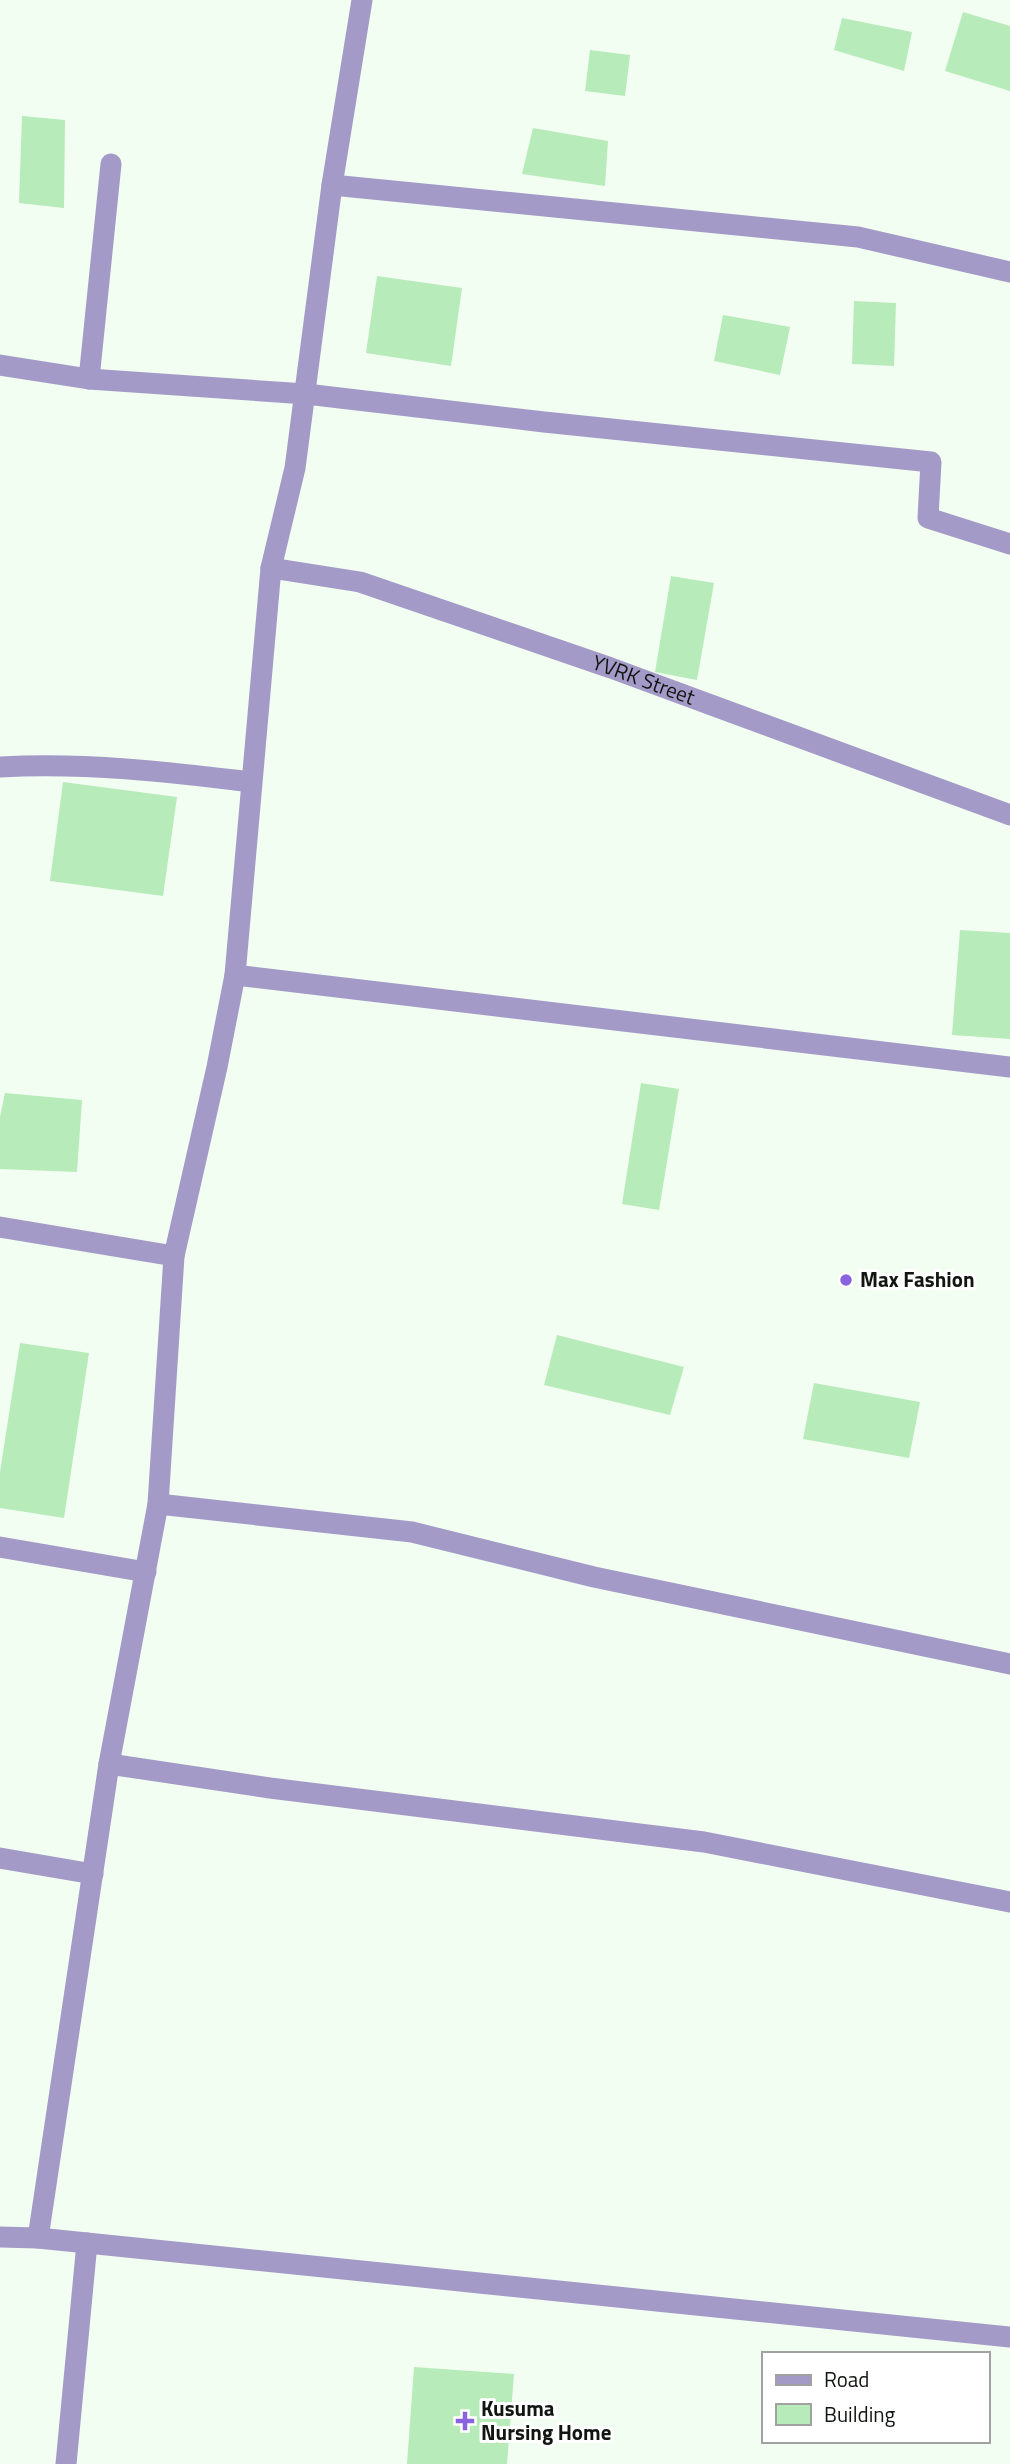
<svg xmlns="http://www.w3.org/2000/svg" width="1010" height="2464" font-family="'Titillium Web',sans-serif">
	<rect width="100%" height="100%" fill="#f2fef2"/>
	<g fill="#b8ebba">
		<polygon points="963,12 1010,26 1010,91 945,71"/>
		<polygon points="842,18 912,32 904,71 834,50"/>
		<polygon points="590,50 630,55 625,96 585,91"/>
		<polygon points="22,116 65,120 64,208 19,203"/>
		<polygon points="533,128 608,141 605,186 522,174"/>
		<polygon points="377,276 462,288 451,366 366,353"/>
		<polygon points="854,301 896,303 894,366 852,364"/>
		<polygon points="723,315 790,327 780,375 714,361"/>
		<polygon points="671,576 714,583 697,680 655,672"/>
		<polygon points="63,782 177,797 163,896 50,881"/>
		<polygon points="960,930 1010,933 1010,1039 952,1035"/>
		<polygon points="641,1083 679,1089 659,1210 622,1204"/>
		<polygon points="5,1093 82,1100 77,1172 0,1169 0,1117"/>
		<polygon points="557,1335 684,1367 670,1415 544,1385"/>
		<polygon points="20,1343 89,1353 64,1518 0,1508 0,1472"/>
		<polygon points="814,1383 920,1402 909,1458 803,1439"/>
		<polygon points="414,2367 514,2374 507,2464 407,2464"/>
	</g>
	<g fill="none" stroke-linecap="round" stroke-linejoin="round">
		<g stroke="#a49ac7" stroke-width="21">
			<polyline points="332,185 858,237 1010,272"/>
			<polyline points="0,365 89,379 306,394 544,422 931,462 928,518 1010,544"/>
			<polyline points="89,379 111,164"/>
			<path id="s1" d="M 271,568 L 360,582 L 611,668 L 1010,815"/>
			<path d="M 0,767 C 84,762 168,772 251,782"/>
			<polyline points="235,975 1010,1067"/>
			<polyline points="0,1227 174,1256"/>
			<polyline points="158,1504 412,1532 594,1577 1010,1664"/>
			<polyline points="0,1547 146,1572"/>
			<polyline points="109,1764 270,1788 704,1842 1010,1902"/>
			<polyline points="0,1858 93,1874"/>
			<polyline points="0,2237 38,2238 1010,2337"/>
			<polyline points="38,2238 109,1764 158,1504 174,1256 217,1067 235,975 271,568 295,468 332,185 362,0"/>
			<polyline points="66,2464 87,2243"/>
		</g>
	</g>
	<g fill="#8964de" stroke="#fff" stroke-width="2.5">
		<circle cx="846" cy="1280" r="7"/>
		<path d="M461.5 2410.5h7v7h7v7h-7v7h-7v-7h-7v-7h7z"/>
	</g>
	<g text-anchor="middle" stroke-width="6" stroke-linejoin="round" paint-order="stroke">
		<g font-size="21" fill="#121612" stroke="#fff">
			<text dy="7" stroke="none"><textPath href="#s1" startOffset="390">YVRK Street</textPath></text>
		</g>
		<g font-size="21" font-weight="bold" fill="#121612" stroke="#fff" text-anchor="start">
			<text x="860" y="1287">Max Fashion</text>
			<text x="481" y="2416">Kusuma<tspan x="481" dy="24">Nursing Home</tspan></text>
		</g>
	</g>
	<rect x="762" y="2352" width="228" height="91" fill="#ffffff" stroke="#a0a2a0" stroke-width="2"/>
	<rect x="776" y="2375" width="35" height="10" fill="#a49ac7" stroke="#a0a2a0" stroke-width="2"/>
	<text x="824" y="2387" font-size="21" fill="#121612">Road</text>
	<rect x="776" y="2404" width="35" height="21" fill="#b8ebba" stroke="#a0a2a0" stroke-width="2"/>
	<text x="824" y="2422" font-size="21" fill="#121612">Building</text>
</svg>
